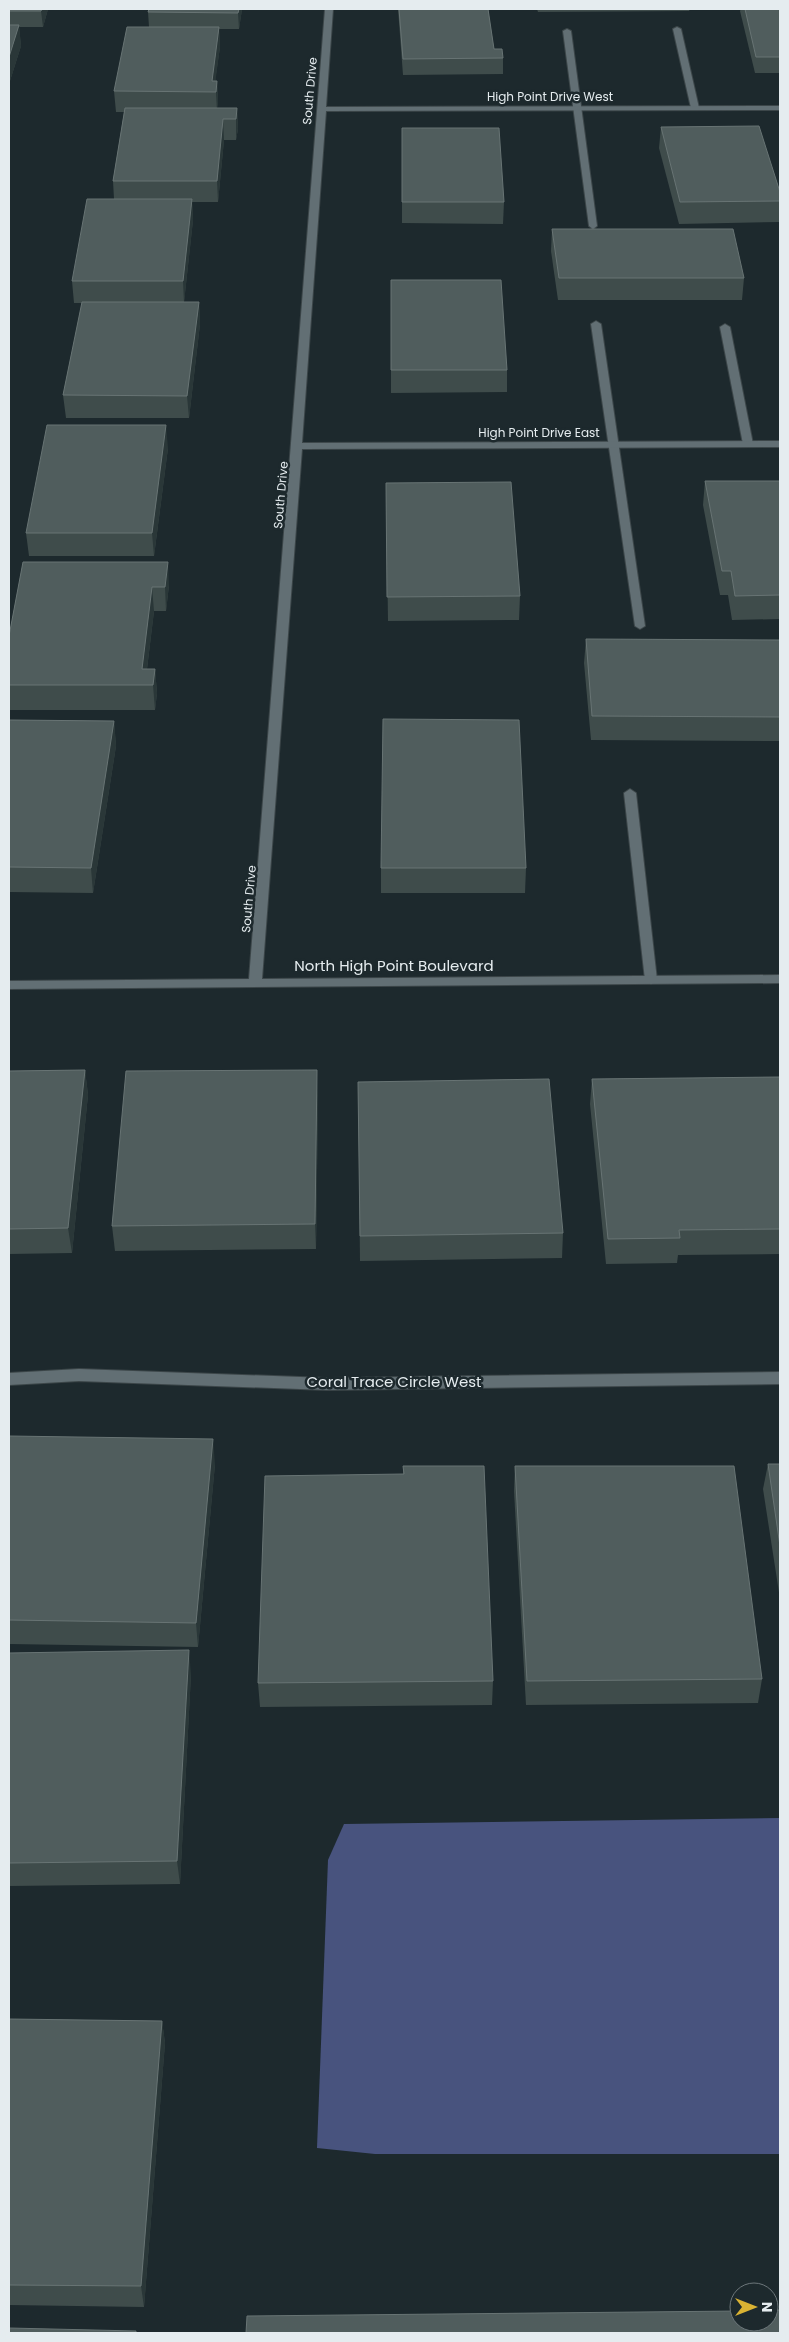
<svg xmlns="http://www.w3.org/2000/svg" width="789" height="2342" font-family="Poppins,sans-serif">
	<rect width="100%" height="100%" fill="#1d292d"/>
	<polygon fill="#48537e" points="780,1818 780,2154 375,2154 317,2148 328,1860 344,1824"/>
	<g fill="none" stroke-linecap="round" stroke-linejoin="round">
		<g stroke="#3c4649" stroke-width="2">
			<g id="service">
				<polygon points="677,27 681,29 699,108 695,110 691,108 673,29"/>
				<polygon points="567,29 571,31 597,226 593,229 589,226 563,31"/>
				<polygon points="596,321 601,324 645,626 640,629 635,626 591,324"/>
				<polygon points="725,324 730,327 753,444 748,447 743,444 720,327"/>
				<polygon points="630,789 636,793 657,980 651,984 645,980 624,793"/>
			</g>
		</g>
		<g stroke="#3c4649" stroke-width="2">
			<g id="minor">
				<polygon points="325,9 333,9 326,107 780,106 780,110 326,111 302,443 780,441 780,447 302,449 262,979 780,975 780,983 9,989 9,981 249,979"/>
				<polygon points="79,1369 327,1378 780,1372 780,1384 327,1390 79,1381 9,1385 9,1373"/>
			</g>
		</g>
		<use href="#service" fill="#626f74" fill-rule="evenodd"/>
		<use href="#minor" fill="#626f74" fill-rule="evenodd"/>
	</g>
	<g fill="#3f4c4b">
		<polygon points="9,9 48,9 43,27 19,27 21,46 9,84"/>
		<polygon points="242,9 239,29 219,29 220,47 215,81 217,81 218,101 217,108 237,108 238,129 236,140 224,140 218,202 192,202 193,220 184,302 199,302 200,324 189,418 66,418 63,395 82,303 74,303 72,281 114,199 113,181 124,112 116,112 114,91 149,27 148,12"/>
		<polygon points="398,9 488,9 494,49 503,58 503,74 403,75"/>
		<polygon points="537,9 690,9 689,11 538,12"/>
		<polygon points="741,9 780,9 780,73 755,73 740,11"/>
		<polygon points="661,127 780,192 780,222 679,224 659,148"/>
		<polygon points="402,128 504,202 503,224 402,223"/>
		<polygon points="552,229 744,278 742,300 558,300 551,251"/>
		<polygon points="391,280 507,370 507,392 391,393"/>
		<polygon points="168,448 154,556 29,556 26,533"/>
		<polygon points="705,481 780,481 780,619 732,620 728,595 720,595 703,505"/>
		<polygon points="386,483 520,596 519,620 388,621"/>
		<polygon points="23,562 169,585 166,611 154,611 147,669 155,669 157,693 155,710 9,710 9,636"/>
		<polygon points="586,639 780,640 780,741 591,740 584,663"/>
		<polygon points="9,720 114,721 116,746 93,893 9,892"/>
		<polygon points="381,868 526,868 525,893 381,893"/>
		<polygon points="85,1070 88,1095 72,1253 9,1254 9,1071"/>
		<polygon points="780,1077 780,1254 678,1255 677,1263 606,1264 590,1104 592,1079"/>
		<polygon points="358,1082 563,1233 562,1258 360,1261"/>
		<polygon points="318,1095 316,1249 115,1251 112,1226"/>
		<polygon points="9,1436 215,1464 198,1647 9,1644"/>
		<polygon points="768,1464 780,1464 780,1599 763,1489"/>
		<polygon points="403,1466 493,1681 492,1705 260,1707 258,1683 403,1474"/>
		<polygon points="515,1466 762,1679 758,1703 526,1705 514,1491"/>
		<polygon points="9,1653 191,1674 180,1884 9,1886"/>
		<polygon points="9,2019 162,2021 165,2043 144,2307 9,2305"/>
	</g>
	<g fill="#2a3738">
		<polygon points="42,9 48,9 43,27 41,11"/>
		<polygon points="239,9 242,9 239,29 238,13"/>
		<polygon points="19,25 21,46 9,84 9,57"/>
		<polygon points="219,27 220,47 214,92 212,81"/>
		<polygon points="217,81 218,101 217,112 216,92"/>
		<polygon points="237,108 238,129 236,140 236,119"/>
		<polygon points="223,119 224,140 218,202 217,181"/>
		<polygon points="192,199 193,220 184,303 183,281"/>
		<polygon points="199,302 200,324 189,418 187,396"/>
		<polygon points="166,425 168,448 154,556 152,533"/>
		<polygon points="168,562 169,585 166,611 165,587"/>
		<polygon points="152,587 154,611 145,685 142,669"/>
		<polygon points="155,669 157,693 155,710 153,685"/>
		<polygon points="114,721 116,746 93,893 91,868"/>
		<polygon points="85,1070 88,1095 72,1253 68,1228"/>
		<polygon points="317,1070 318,1095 316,1249 315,1224"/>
		<polygon points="213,1439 215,1464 198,1647 196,1623"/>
		<polygon points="189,1650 191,1674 180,1884 177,1861"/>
		<polygon points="162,2021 165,2043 144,2307 141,2286"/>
	</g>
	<g fill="#505d5d" stroke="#687474">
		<polygon points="9,9 42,9 41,11 9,11"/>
		<polygon points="149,9 239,9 238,13 148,12"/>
		<polygon points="399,9 488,9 494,49 502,49 503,58 403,59"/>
		<polygon points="745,9 780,9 780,57 756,57"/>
		<polygon points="9,25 19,25 9,57"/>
		<polygon points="127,27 219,27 212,81 217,81 216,92 114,91"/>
		<polygon points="125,108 237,108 236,119 223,119 217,181 113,181"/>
		<polygon points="759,126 780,192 780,201 680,202 661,127"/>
		<polygon points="402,128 499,128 504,202 402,202"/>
		<polygon points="87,199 192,199 183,281 72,281"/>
		<polygon points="552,229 733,229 744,278 559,278"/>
		<polygon points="391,280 501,280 507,370 391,370"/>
		<polygon points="82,302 199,302 187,396 63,395"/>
		<polygon points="47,425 166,425 152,533 26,533"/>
		<polygon points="705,481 780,481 780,595 735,596 731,571 722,571"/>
		<polygon points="511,482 520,596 387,597 386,483"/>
		<polygon points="23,562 168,562 165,587 152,587 142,669 155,669 153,685 9,685 9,636"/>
		<polygon points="586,639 780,640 780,717 592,716"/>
		<polygon points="383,719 519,720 526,868 381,868"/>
		<polygon points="9,720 114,721 91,868 9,867"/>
		<polygon points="85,1070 68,1228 9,1229 9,1071"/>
		<polygon points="317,1070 315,1224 112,1226 126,1071"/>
		<polygon points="780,1077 780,1229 679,1230 680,1238 608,1239 592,1079"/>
		<polygon points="549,1079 563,1233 360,1236 358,1082"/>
		<polygon points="9,1436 213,1439 196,1623 9,1620"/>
		<polygon points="768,1464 780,1464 780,1546"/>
		<polygon points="403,1466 484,1466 493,1681 258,1683 265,1476 404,1474"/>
		<polygon points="515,1466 734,1466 762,1679 527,1681"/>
		<polygon points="189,1650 177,1861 9,1863 9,1653"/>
		<polygon points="9,2019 162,2021 141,2286 9,2285"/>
		<polygon points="769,2310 780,2310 780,2333 246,2333 247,2316 739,2311 739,2322 769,2322"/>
		<polygon points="9,2328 136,2331 136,2333 9,2333"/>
	</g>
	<g text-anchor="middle" stroke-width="5" stroke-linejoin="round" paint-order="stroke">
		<g font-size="12" fill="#e5ecef" stroke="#1d292d">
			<text transform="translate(310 91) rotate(-85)" y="4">South Drive</text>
			<text x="550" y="101">High Point Drive West</text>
			<text x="539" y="437">High Point Drive East</text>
			<text transform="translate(281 495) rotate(-85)" y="4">South Drive</text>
			<text transform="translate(249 899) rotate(-85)" y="4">South Drive</text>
		</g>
		<g font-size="15" fill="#e5ecef" stroke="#1d292d">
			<text x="394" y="971">North High Point Boulevard</text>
			<text x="394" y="1387">Coral Trace Circle West</text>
		</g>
	</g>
	<rect width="789" height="2342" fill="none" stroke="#e5ecef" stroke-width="20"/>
	<g transform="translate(754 2307) rotate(90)"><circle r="24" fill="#1d292d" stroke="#6d777b"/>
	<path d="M0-4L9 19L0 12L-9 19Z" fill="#dab333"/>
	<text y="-8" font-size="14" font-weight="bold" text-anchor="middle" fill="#e5ecef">N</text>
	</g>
</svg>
